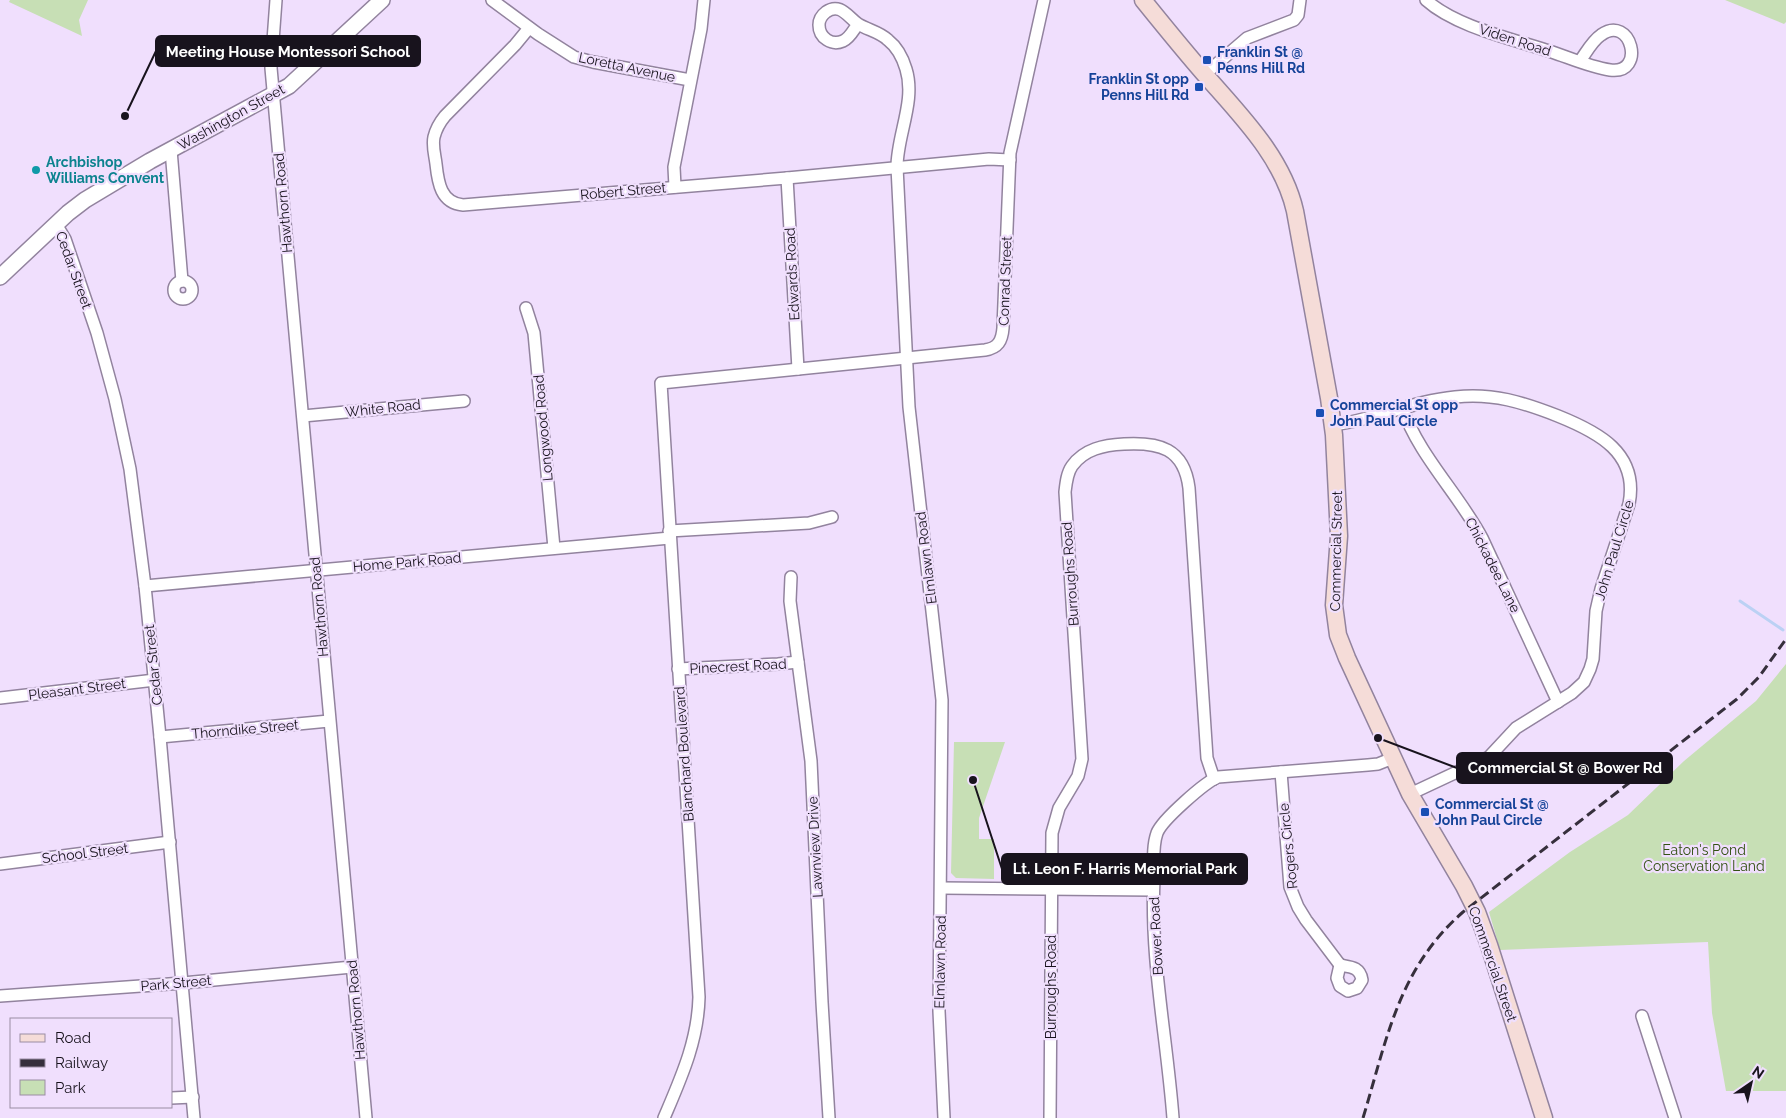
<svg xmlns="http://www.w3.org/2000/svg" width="1786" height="1118" font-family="Raleway,sans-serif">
	<rect width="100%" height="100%" fill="#f0dffd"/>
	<g fill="#c7dfb5">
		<polygon points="10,0 88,0 79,20 82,36 9,2"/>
		<polygon points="1725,0 1786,0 1786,22 1784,24"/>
		<polygon points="1786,664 1786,1091 1726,1091 1712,1013 1708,942 1500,950 1489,912 1570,852 1628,815 1684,761 1756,701"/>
		<polygon points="954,742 1005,742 979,818 979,839 994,839 994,879 956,878 951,873"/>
	</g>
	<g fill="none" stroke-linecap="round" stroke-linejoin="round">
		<polyline stroke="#bbd1f4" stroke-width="3" points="1740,601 1783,630"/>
		<g stroke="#92839e" stroke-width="14">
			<g id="minor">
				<polyline points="276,0 271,68 366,1118"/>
				<polyline points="492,0 538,34 574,57 593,62 690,80"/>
				<path d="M 1426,0 C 1456,27 1513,39 1552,52 C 1570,58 1590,67 1610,70 C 1647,75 1631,13 1601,35 C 1592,41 1586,53 1580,61"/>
				<path d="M 858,24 C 854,29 850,38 843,41 C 832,46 819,38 819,25 C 819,20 822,15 826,12 C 840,2 848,17 858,24 C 868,30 880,32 888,40 C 897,47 903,59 906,69 C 916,101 897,135 897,167 L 909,407 L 942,700 L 939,1011 L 944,1118"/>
				<path d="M 529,28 L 515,45 L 445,116 C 440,122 436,129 434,137 C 432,146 435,155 436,164 C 438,183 441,203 463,205 L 787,178 L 989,159 L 1010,160"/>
				<polyline points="1205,74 1247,38 1294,20 1298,15 1300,0"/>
				<polyline points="171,150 182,281"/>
				<polyline points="787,178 798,369"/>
				<polyline points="675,187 674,167 701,29 704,0"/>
				<polyline points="56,224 65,239 97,333 115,399 130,469 145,586 160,737 194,1118"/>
				<circle cx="183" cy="290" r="9"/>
				<polyline points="526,308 534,333 554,548"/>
				<path d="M 1402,407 C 1419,456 1458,493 1482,538 L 1558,702"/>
				<polyline points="303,416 464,401"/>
				<path d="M 1333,425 C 1374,420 1413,401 1455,397 C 1494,393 1522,402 1558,416 C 1598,432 1639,453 1629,504 L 1601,589 L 1596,611 L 1593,659 L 1590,669 L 1584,682 L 1572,693 L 1516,728 L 1489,757 L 1410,794"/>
				<polyline points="669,531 809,523 832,517"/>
				<polyline points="791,577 790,601 811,761 822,1002 829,1118"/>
				<polyline points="145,586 670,538"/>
				<polyline points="678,669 778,664 798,662"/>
				<polyline points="0,698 155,680"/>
				<polyline points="160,737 329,721"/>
				<polyline points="1281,772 1290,887 1298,907 1306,920 1340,965"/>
				<polyline points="0,864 170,842"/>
				<polyline points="941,888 1153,890"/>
				<path d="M 1340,965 C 1351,967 1360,967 1362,980 L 1357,988 L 1348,991 L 1340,986 L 1337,978 Z"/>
				<polyline points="0,996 183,983 352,967"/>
				<polyline points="1642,1016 1675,1118"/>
				<polyline points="171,1098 193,1097"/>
				<path d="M 664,1118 C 681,1078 698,1041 699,997 L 661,383 L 985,350 C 998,348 1002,341 1003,328 L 1010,153 L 1044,0"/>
				<path d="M 1050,1118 L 1052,833 L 1059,808 L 1078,776 L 1082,759 L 1065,492 C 1066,483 1067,473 1072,466 C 1084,449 1104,445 1124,444 C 1159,442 1184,448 1189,488 L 1207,758 L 1214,779"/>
				<path d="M 1173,1118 C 1167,1038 1150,959 1154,879 C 1154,864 1152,847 1157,833 C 1162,820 1205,782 1218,777 L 1368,765 L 1378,764 L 1393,758"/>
			</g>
		</g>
		<g stroke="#92839e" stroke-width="18">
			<polyline id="tertiary" points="0,277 68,213 85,200 150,161 289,86 382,0"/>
		</g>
		<g stroke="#92839e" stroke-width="19">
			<path id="secondary" d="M 1143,0 C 1164,26 1185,52 1207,77 C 1242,117 1283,158 1295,211 L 1329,398 L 1334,435 L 1339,536 L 1334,605 L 1338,635 L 1347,658 L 1410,794 L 1464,886 L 1477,912 L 1489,945 L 1544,1118"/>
		</g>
		<use href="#minor" stroke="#fff" stroke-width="11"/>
		<use href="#tertiary" stroke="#fff" stroke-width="15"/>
		<use href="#secondary" stroke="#f5dcd8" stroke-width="16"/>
		<path stroke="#362f3c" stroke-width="3" stroke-dasharray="10 5" stroke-linecap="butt" d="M 1363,1118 C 1387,1039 1398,969 1463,912 L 1737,699 L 1759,677 L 1786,639"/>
	</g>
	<g fill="#1a4fb4" stroke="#f0dffd" stroke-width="2">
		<rect x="1202" y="55" width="10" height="10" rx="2.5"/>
		<rect x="1194" y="82" width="10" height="10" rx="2.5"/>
		<rect x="1315" y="408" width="10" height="10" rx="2.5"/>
		<rect x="1420" y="807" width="10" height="10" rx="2.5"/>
	</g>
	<circle fill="#0f9aa8" stroke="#f0dffd" stroke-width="2" cx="36" cy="170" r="5"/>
	<g text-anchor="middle" stroke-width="4.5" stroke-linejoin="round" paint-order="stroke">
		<g font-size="14" fill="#18131d" stroke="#f0dffd">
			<text transform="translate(1515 40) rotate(18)" y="5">Viden Road</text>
			<text transform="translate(627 67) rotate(12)" y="5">Loretta Avenue</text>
			<text transform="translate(231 117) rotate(-29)" y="5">Washington Street</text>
			<text transform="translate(623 191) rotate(-5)" y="5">Robert Street</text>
			<text transform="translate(283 203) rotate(-95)" y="5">Hawthorn Road</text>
			<text transform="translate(74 270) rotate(70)" y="5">Cedar Street</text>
			<text transform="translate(792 274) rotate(-93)" y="5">Edwards Road</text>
			<text transform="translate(1005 281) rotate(-88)" y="5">Conrad Street</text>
			<text transform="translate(383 408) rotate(-6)" y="5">White Road</text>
			<text transform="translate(543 428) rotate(-95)" y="5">Longwood Road</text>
			<text transform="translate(1614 550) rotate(-73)" y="5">John Paul Circle</text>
			<text transform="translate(1336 551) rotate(-89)" y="5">Commercial Street</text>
			<text transform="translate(926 558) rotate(-97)" y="5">Elmlawn Road</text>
			<text transform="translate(407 562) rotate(-5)" y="5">Home Park Road</text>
			<text transform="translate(1493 565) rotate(63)" y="5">Chickadee Lane</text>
			<text transform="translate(1070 574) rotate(-94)" y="5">Burroughs Road</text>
			<text transform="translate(319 607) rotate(-95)" y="5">Hawthorn Road</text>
			<text transform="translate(153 665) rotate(-96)" y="5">Cedar Street</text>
			<text transform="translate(738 666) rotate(-3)" y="5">Pinecrest Road</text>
			<text transform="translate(77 689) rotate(-7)" y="5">Pleasant Street</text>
			<text transform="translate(245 729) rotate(-5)" y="5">Thorndike Street</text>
			<text transform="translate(684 754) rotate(-94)" y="5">Blanchard Boulevard</text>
			<text transform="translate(1288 846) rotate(-96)" y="5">Rogers Circle</text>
			<text transform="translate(815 847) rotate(-93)" y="5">Lawnview Drive</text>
			<text transform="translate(85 853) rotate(-7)" y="5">School Street</text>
			<text transform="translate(1156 936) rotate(-93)" y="5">Bower Road</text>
			<text transform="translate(940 962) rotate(-89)" y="5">Elmlawn Road</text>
			<text transform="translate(1493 964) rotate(71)" y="5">Commercial Street</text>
			<text transform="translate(176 983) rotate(-5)" y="5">Park Street</text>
			<text transform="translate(1051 987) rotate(-90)" y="5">Burroughs Road</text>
			<text transform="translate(356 1010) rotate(-95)" y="5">Hawthorn Road</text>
		</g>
		<g font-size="14" font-weight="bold" fill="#164399" stroke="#f0dffd" text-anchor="start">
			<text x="1217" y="57">Franklin St @<tspan x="1217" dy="16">Penns Hill Rd</tspan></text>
			<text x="1189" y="84" text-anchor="end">Franklin St opp<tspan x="1189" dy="16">Penns Hill Rd</tspan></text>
			<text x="1330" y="410">Commercial St opp<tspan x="1330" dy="16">John Paul Circle</tspan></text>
			<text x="1435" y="809">Commercial St @<tspan x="1435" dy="16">John Paul Circle</tspan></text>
		</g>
		<g font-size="14" font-weight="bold" fill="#0d838f" stroke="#f0dffd" text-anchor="start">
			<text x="46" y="167">Archbishop<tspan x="46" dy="16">Williams Convent</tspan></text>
		</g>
		<g font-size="14" fill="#325112" stroke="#f0dffd">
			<text x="1704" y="855">Eaton's Pond<tspan x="1704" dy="16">Conservation Land</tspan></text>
		</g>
	</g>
	<path fill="none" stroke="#18131d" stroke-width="2" d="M125 116L156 51M1378 738L1457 768M973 780L1002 869"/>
	<g fill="#18131d" stroke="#f0dffd" stroke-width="2">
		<circle cx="125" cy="116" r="5"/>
		<circle cx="1378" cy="738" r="5"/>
		<circle cx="973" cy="780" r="5"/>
	</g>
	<g fill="#18131d" stroke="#18131d" stroke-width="2">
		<rect x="156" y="36" width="264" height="30" rx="5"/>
		<rect x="1457" y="753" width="215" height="30" rx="5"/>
		<rect x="1002" y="854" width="245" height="30" rx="5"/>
	</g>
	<g font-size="15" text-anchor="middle" font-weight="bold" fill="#fff">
		<text x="288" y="57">Meeting House Montessori School</text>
		<text x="1565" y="773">Commercial St @ Bower Rd</text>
		<text x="1125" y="874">Lt. Leon F. Harris Memorial Park</text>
	</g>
	<rect x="10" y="1018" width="162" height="90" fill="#f0dffd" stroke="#9a8da3"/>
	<rect x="20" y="1034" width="25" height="8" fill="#f5dcd8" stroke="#9a8da3"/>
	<text x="55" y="1043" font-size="15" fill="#18131d">Road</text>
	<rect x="20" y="1059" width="25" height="8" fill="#362f3c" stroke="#9a8da3"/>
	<text x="55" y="1068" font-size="15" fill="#18131d">Railway</text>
	<rect x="20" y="1080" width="25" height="15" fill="#c7dfb5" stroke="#9a8da3"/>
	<text x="55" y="1093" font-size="15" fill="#18131d">Park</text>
	<g transform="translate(1751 1083) rotate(34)" stroke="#f0dffd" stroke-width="4" paint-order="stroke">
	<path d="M0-4L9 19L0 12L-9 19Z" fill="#18131d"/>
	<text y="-8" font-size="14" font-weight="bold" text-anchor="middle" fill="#18131d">N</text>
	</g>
</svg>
